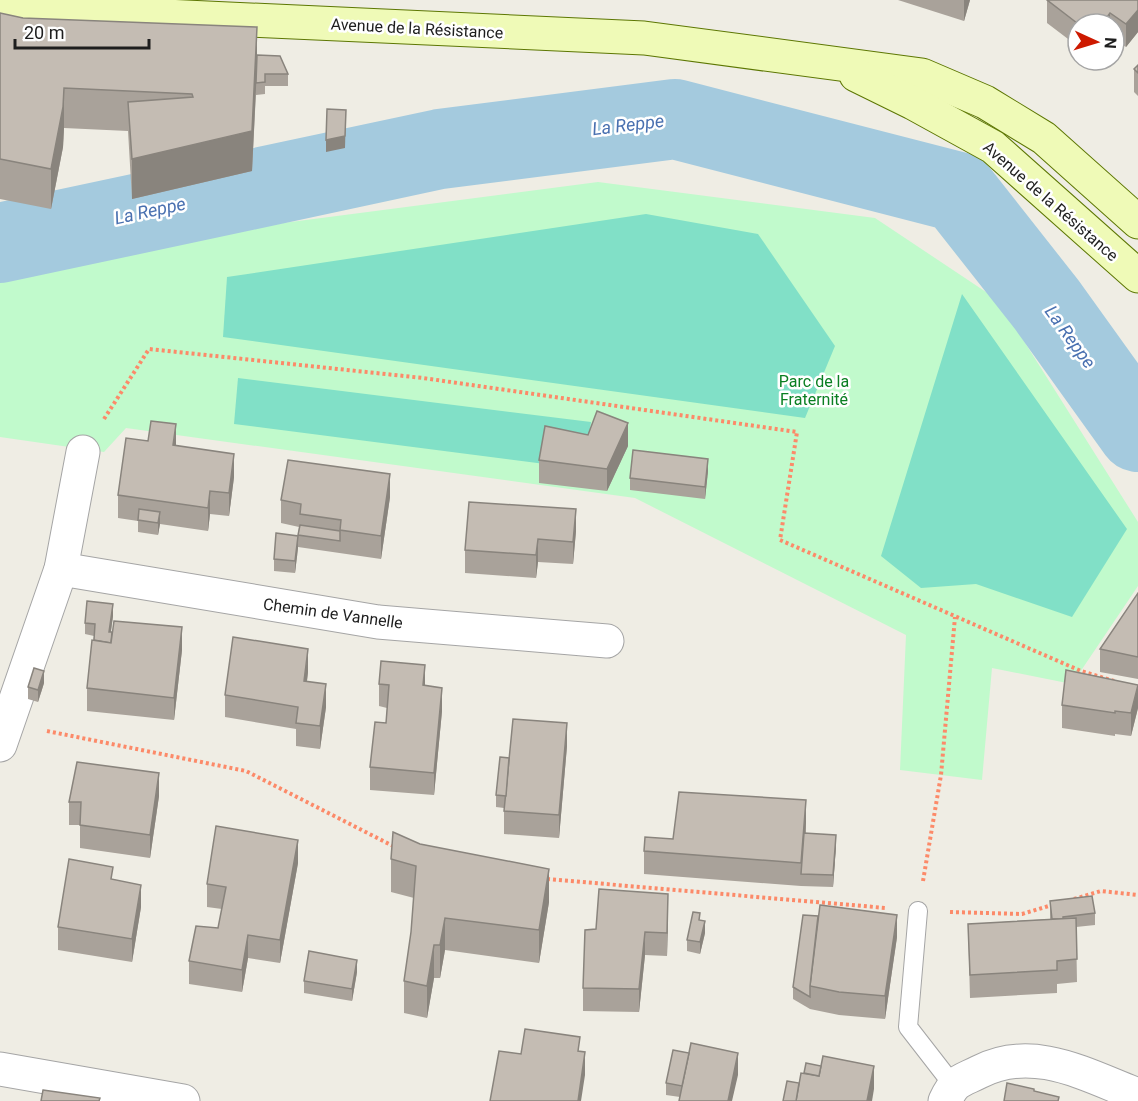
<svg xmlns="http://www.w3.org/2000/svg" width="1138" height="1101" font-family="Roboto,sans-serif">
	<rect width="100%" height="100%" fill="#efede4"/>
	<polygon fill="#c1facc" points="598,182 875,218 998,300 1138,522 1138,586 1072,684 992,668 982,780 900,770 906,635 635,498 126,428 104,452 0,437 0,260"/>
	<g fill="#81e0c7">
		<polygon points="646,214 758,234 835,346 805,418 223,337 227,277"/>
		<polygon points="962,294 1127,529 1072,617 976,584 921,588 881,556"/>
		<polygon points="238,378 591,422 584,469 234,424"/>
	</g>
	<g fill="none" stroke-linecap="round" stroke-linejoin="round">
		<polyline stroke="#a4cade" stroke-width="80" points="0,243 440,149 675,119 958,192 1047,305 1138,432"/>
		<g stroke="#a5a5a5" stroke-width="20">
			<polyline id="service" points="918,911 908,1027 953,1085"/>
		</g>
		<g stroke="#a5a5a5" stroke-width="35">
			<g id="minor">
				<polyline points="61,569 378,622 607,641"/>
				<polyline points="0,745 61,569 83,452"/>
				<polyline points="0,1069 183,1101"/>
				<path d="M 945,1101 C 955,1080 959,1082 979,1072 C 1033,1044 1086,1075 1138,1095"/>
			</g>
		</g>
		<g stroke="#5d7703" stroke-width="35">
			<g id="secondary">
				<polyline points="0,0 33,6 99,13 644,38 922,75 985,102 1044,138 1138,222"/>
				<polyline points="856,75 913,103 993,147 1138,276"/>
			</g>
		</g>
		<g stroke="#fc8a69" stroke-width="4" stroke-dasharray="3 3" stroke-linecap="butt">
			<polyline points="104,419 149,349 423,378 797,432 780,540 1081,671 1114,681"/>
			<polyline points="47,731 246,771 395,847"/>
			<polyline points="547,879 886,908"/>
			<polyline points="923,881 941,775 955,617"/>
			<polyline points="1074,899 1101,891 1138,895"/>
			<polyline points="950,912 1022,914 1052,905"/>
		</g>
		<use href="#service" stroke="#fff" stroke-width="18"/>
		<use href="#minor" stroke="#fff" stroke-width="33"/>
		<use href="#secondary" stroke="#effab7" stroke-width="33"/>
	</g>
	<g fill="#a9a29a">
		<polygon points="898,0 970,0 964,21"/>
		<polygon points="1047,0 1138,0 1138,32 1126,47 1114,39 1114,24 1078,24 1078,56 1072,51 1072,42 1047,23"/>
		<polygon points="0,13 23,18 257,55 288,74 288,86 265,86 265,94 256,95 256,92 252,171 132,199 128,131 64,128 63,147 51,209 0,199"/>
		<polygon points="1083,60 1092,60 1089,65"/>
		<polygon points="1138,65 1138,96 1134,92 1134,69"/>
		<polygon points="176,446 234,477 229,516 210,514 208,531 160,524 158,535 138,532 138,521 118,518 118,495"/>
		<polygon points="628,446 607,491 539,483 539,460"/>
		<polygon points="708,471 705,499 630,490 630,478"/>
		<polygon points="390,497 381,559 298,547 298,535 299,527 281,523 281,500"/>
		<polygon points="576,531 573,564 538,562 536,578 465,573 465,550"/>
		<polygon points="298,548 295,573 274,571 274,559"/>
		<polygon points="1138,593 1138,679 1100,672 1100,649"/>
		<polygon points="113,616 111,632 182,650 174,720 87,711 87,688 94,636 85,634 85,623"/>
		<polygon points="308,672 307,681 326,707 320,749 296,746 296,729 225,717 225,695"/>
		<polygon points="44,683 38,702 28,699 28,687"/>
		<polygon points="379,684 425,685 442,711 434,795 370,790 370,767 386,723 387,708 379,706"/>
		<polygon points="1062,705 1138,708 1131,736 1115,734 1115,736 1062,728"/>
		<polygon points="567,746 559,838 504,834 504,808 496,807 496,795 509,758"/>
		<polygon points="159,796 150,858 80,848 80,825 69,825 69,802"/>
		<polygon points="806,823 806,833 836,846 833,887 801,886 644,874 644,851 673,839"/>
		<polygon points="391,859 549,902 539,963 445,950 440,978 434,978 427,1018 404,1013 404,981 411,932 414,898 391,892"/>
		<polygon points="298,863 280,963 248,958 242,992 189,984 189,961 218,928 222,909 207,907 207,884"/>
		<polygon points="113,879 141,907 132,962 58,950 58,927"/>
		<polygon points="1050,901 1095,913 1095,925 1076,927 1077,982 1057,984 1057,993 970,998 968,924 1050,919"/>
		<polygon points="668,917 667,956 645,955 639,1012 583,1011 583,988 596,929"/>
		<polygon points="700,920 705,933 700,954 687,951 687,940"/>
		<polygon points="897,937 885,1019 839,1015 810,1009 793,999 793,987"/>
		<polygon points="357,972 352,1001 304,993 304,981"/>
		<polygon points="738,1075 680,1097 666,1095 666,1083"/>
	</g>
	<g fill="#89847d">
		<polygon points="964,0 970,0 964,21"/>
		<polygon points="1138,10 1138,32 1126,47 1126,24"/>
		<polygon points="1110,13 1110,24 1102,24"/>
		<polygon points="257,27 257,67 252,171 132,199 132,159 252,131"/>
		<polygon points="64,88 64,128 63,147 51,209 51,169"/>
		<polygon points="346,110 345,148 326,152 326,140"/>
		<polygon points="628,423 628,446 607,491 607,469"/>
		<polygon points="176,424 176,447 173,445"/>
		<polygon points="234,454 234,477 229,516 229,493"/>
		<polygon points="708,459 708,471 705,499 705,487"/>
		<polygon points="390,474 390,497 381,559 381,536"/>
		<polygon points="210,491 210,514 208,531 208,508"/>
		<polygon points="576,509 576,531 573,564 573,542"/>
		<polygon points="160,512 160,524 158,535 158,523"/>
		<polygon points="298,536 298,548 295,573 295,561"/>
		<polygon points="538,539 538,562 536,578 536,555"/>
		<polygon points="113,604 113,616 109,644 109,632"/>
		<polygon points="182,627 182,650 174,720 174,698"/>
		<polygon points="308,649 308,672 304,703 304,681"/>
		<polygon points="425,665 425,688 423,685"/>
		<polygon points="44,671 44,683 38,702 38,690"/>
		<polygon points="326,684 326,707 320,749 320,726"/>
		<polygon points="1138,685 1138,708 1131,736 1131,713"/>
		<polygon points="442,688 442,711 434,795 434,773"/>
		<polygon points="567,723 567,746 559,838 559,815"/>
		<polygon points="159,773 159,796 150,858 150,835"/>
		<polygon points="806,800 806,823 802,874 801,874 801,863"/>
		<polygon points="836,835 836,846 833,887 833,875"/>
		<polygon points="298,840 298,863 280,963 280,940"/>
		<polygon points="549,869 549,902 539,963 539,930"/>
		<polygon points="141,885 141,907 132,962 132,939"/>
		<polygon points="668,894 668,917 667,956 667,933"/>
		<polygon points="897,915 897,937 885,1019 885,996"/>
		<polygon points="445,918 445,950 440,978 440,945"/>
		<polygon points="705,921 705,933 700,954 700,942"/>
		<polygon points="645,932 645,955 639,1012 639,989"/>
		<polygon points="248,935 248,958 242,992 242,970"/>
		<polygon points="434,945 434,978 427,1018 427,986"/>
		<polygon points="357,960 357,972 352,1001 352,989"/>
		<polygon points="585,1052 585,1075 581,1101 578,1101"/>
		<polygon points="738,1053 738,1075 732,1101 728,1101"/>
		<polygon points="874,1066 874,1089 872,1101 867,1101"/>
	</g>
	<g fill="#c4bcb3" stroke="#89847d" stroke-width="1.5">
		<polygon points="1047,0 1138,0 1138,10 1126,24 1110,13 1102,24 1078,24 1078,33 1072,29 1077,23"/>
		<polygon points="0,13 23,18 257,27 252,131 132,159 128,102 193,97 192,94 64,88 63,107 51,169 0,159"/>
		<polygon points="257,55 280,56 288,74 265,74 265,82 256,83"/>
		<polygon points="1138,65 1138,73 1134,69"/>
		<polygon points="327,109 346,110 345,136 326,140"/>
		<polygon points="597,411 628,423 607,469 539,460 545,426 588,435"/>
		<polygon points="151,421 176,424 173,445 234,454 229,493 210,491 208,508 118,495 126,438 148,441"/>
		<polygon points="633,450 708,459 705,487 630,478"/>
		<polygon points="288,460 390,474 381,536 340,530 341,520 300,514 301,504 281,500"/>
		<polygon points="469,502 576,509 573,542 538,539 536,555 465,550"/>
		<polygon points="139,509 160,512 158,523 138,520"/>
		<polygon points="300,525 340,531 340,541 298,535"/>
		<polygon points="276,533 298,536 295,561 274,559"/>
		<polygon points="1138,593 1138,657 1100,649"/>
		<polygon points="87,601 113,604 109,632 112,632 111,643 94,640 95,624 85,623"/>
		<polygon points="114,621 182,627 174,698 87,688 92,640 111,643"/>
		<polygon points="233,637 308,649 304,681 326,684 320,726 296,723 298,707 225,695"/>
		<polygon points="381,661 425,665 423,685 442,688 434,773 370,767 375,722 386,723 389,685 379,684"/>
		<polygon points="34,668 44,671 38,690 28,687"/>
		<polygon points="1066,670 1138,685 1131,713 1115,711 1115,713 1062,705"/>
		<polygon points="513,719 567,723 559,815 504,811"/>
		<polygon points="500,757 509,758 506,796 496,795"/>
		<polygon points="77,762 159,773 150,835 80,825 81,802 69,802"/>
		<polygon points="679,792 806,800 801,863 644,851 645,837 673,839"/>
		<polygon points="216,826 298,840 280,940 248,935 242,970 189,961 196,926 218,928 226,887 207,884"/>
		<polygon points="393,832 420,844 549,869 539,930 445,918 440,945 434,945 427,986 404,981 411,932 416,866 391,859"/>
		<polygon points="804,833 836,835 833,875 801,874"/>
		<polygon points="69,859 113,867 111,879 141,885 132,939 58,927"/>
		<polygon points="599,889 668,894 667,933 645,932 639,989 583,988 585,930 596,929"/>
		<polygon points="1092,896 1095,913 1063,917 1063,919 1052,919 1050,901"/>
		<polygon points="820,905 897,915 885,996 839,992 810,986"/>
		<polygon points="693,912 700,913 699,920 705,921 700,942 687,940"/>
		<polygon points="803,915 818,916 810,986 810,997 793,987"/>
		<polygon points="1076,918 1077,959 1057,961 1057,970 970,975 968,924"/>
		<polygon points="309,951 357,960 352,989 304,981"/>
		<polygon points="525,1029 580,1037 578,1051 585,1052 578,1101 490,1101 499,1051 521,1054"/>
		<polygon points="691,1043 738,1053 728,1101 679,1101"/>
		<polygon points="673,1050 689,1053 682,1086 666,1083"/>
		<polygon points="823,1056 874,1066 867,1101 796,1101 801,1073 819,1076"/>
		<polygon points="806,1063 821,1066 819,1076 804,1073"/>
		<polygon points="787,1081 799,1083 796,1101 783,1101"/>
		<polygon points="1007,1083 1034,1089 1034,1091 1059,1097 1058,1101 1004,1101"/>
		<polygon points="43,1090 100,1098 99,1101 41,1101"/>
	</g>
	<g text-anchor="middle" stroke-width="5" stroke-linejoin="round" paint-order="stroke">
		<g font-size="16" fill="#1e1e1e" stroke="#fff">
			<text transform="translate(417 28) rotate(3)" y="6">Avenue de la Résistance</text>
			<text transform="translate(1051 201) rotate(41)" y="6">Avenue de la Résistance</text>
			<text transform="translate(333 613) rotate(8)" y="6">Chemin de Vannelle</text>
		</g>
		<g font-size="16" fill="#0a7f22" stroke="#fff">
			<text x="814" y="387">Parc de la<tspan x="814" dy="18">Fraternité</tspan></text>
		</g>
		<g font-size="18" font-style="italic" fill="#4970b0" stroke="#fff">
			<text transform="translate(628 125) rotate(-7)" y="6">La Reppe</text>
			<text transform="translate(150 211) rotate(-12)" y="6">La Reppe</text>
			<text transform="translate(1070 337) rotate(54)" y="6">La Reppe</text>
		</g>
	</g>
	<g transform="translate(1096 42) rotate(94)"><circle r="28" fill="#ffffff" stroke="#a5a5a5" stroke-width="1.5"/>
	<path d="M0-4.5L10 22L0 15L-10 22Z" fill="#cd1900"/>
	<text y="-9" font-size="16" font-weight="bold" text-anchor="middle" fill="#1e1e1e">N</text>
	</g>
	<path d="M15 39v9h134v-9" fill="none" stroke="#1e1e1e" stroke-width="3"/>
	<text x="24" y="39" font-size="18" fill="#1e1e1e" stroke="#ffffff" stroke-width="4.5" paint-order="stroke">20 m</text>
</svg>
